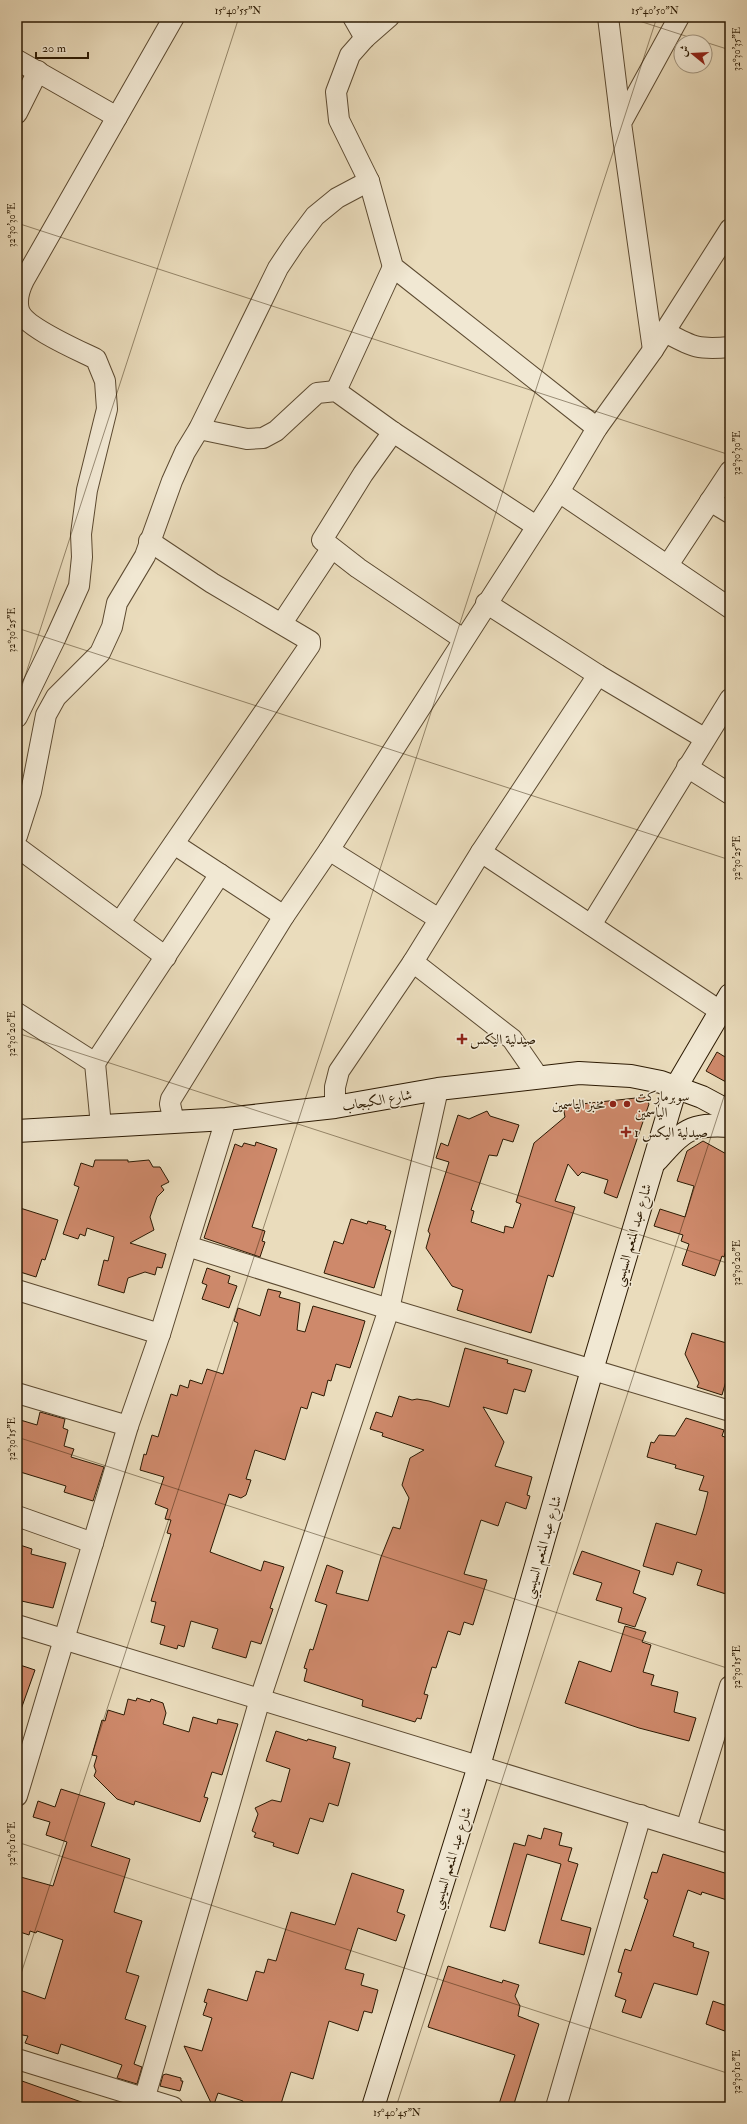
<svg xmlns="http://www.w3.org/2000/svg" width="747" height="2124" font-family="'IM FELL Double Pica',Amiri,serif">
	<rect width="100%" height="100%" fill="#eadcbc"/>
	<filter id="stains"><feTurbulence type="fractalNoise" baseFrequency=".005" numOctaves="4"/><feColorMatrix values="0 0 0 0 .2 0 0 0 0 .09 0 0 0 0 .02 0 0 0 .5 -.17"/></filter>
	<radialGradient id="worn" r=".72"><stop offset=".6" stop-color="#630" stop-opacity="0"/><stop offset="1" stop-color="#630" stop-opacity=".3"/></radialGradient>
	<g fill="#ce896b" stroke="#2c1a03">
		<polygon points="717,1052 730,1060 730,1074 726,1082 706,1071"/>
		<polygon points="645,1097 649,1104 617,1198 604,1193 608,1180 582,1172 578,1176 568,1164 555,1201 575,1207 553,1277 548,1275 531,1333 457,1310 463,1290 452,1286 426,1248 430,1234 428,1231 449,1162 436,1158 441,1143 448,1146 458,1115 469,1119 487,1111 490,1116 519,1125 513,1142 503,1139 497,1156 489,1155 471,1210 474,1211 471,1222 504,1233 505,1226 513,1228 521,1204 516,1202 534,1143 565,1117 563,1106"/>
		<polygon points="703,1141 730,1156 730,1236 724,1257 722,1256 715,1276 682,1265 689,1244 681,1241 683,1235 654,1226 660,1209 685,1217 694,1186 677,1181 687,1151"/>
		<polygon points="256,1142 277,1149 252,1227 265,1231 262,1241 265,1242 260,1257 204,1238 235,1144 242,1147 244,1143 255,1146"/>
		<polygon points="95,1160 128,1160 128,1162 149,1160 153,1167 160,1167 169,1182 161,1186 164,1190 157,1197 150,1217 154,1230 130,1243 166,1254 162,1268 157,1267 155,1275 145,1272 128,1278 124,1293 98,1285 104,1260 108,1261 114,1237 87,1228 85,1236 80,1234 78,1239 63,1234 79,1187 74,1185 81,1163 93,1167"/>
		<polygon points="17,1207 58,1220 45,1260 42,1259 36,1277 17,1271"/>
		<polygon points="351,1219 367,1224 368,1221 386,1226 385,1229 391,1231 374,1288 324,1273 334,1241 343,1244"/>
		<polygon points="207,1268 230,1276 228,1283 237,1286 229,1308 202,1299 207,1285 202,1283"/>
		<polygon points="268,1289 281,1292 279,1297 300,1303 297,1330 305,1332 313,1306 365,1321 359,1341 350,1368 336,1364 331,1381 328,1380 324,1396 312,1392 307,1409 301,1407 285,1460 255,1450 246,1479 251,1480 246,1495 241,1498 229,1494 210,1552 261,1571 264,1561 284,1567 270,1608 273,1609 261,1644 251,1641 246,1658 212,1648 218,1629 191,1621 184,1647 178,1645 177,1649 160,1644 165,1626 151,1622 156,1602 151,1601 171,1534 167,1533 171,1520 165,1519 168,1509 155,1504 164,1477 140,1470 144,1454 146,1455 152,1435 158,1437 171,1394 177,1396 180,1385 188,1388 190,1380 202,1384 207,1369 223,1374 238,1323 234,1321 238,1308 260,1316"/>
		<polygon points="692,1333 730,1344 730,1367 722,1395 697,1387 699,1383 685,1354"/>
		<polygon points="465,1348 508,1360 507,1363 532,1370 525,1392 514,1389 507,1414 483,1407 504,1442 495,1466 532,1477 527,1495 530,1496 526,1509 506,1502 498,1526 481,1520 464,1574 487,1580 473,1625 464,1622 460,1635 448,1631 436,1668 432,1667 424,1694 428,1695 421,1719 417,1718 415,1722 362,1706 363,1700 304,1681 307,1669 304,1668 310,1649 313,1650 327,1605 315,1601 327,1565 343,1571 336,1593 368,1601 381,1557 393,1527 400,1529 409,1498 402,1485 410,1458 424,1450 382,1436 383,1433 370,1429 376,1412 392,1417 399,1396 412,1400 417,1399 429,1401 449,1407"/>
		<polygon points="40,1412 65,1419 63,1428 68,1430 64,1446 74,1449 71,1457 104,1467 93,1501 64,1492 66,1486 17,1471 17,1419 37,1425"/>
		<polygon points="686,1418 724,1430 722,1436 730,1439 730,1582 726,1594 697,1585 702,1570 677,1562 673,1575 643,1566 656,1523 696,1535 704,1508 708,1492 699,1490 704,1476 675,1468 676,1465 647,1457 651,1442 654,1443 659,1435 675,1436"/>
		<polygon points="17,1544 32,1549 31,1554 66,1563 53,1608 17,1600"/>
		<polygon points="582,1551 640,1571 633,1593 646,1598 635,1627 618,1622 622,1608 596,1600 602,1583 573,1574"/>
		<polygon points="625,1626 646,1632 642,1642 651,1645 643,1672 654,1675 651,1685 678,1692 674,1712 696,1718 689,1741 639,1728 565,1703 579,1661 611,1672"/>
		<polygon points="17,1664 35,1670 19,1715 17,1714"/>
		<polygon points="137,1698 150,1702 151,1699 163,1703 166,1713 163,1724 189,1732 193,1717 217,1724 218,1719 238,1724 222,1775 212,1772 204,1797 208,1798 200,1822 135,1801 134,1805 117,1799 94,1776 96,1771 94,1766 97,1756 92,1755 102,1720 105,1721 108,1710 124,1715 128,1699 136,1701"/>
		<polygon points="276,1731 307,1741 308,1739 336,1747 333,1758 350,1763 338,1806 329,1803 323,1822 310,1818 298,1854 273,1846 274,1843 254,1837 256,1833 252,1831 258,1814 255,1808 272,1800 281,1802 290,1769 266,1761"/>
		<polygon points="61,1789 105,1803 91,1846 130,1859 114,1912 142,1921 126,1972 139,1976 125,2019 146,2026 134,2064 142,2067 137,2084 117,2078 122,2065 61,2044 58,2054 25,2043 28,2036 17,2034 17,1989 45,1999 63,1940 37,1931 36,1933 30,1931 29,1935 17,1931 17,1876 53,1886 67,1842 46,1835 50,1822 33,1817 38,1801 55,1807"/>
		<polygon points="544,1828 562,1833 559,1845 572,1848 568,1861 578,1864 561,1920 591,1928 584,1955 539,1943 561,1864 527,1854 505,1931 490,1927 514,1843 525,1846 528,1835 541,1839"/>
		<polygon points="663,1854 728,1874 730,1901 702,1892 701,1895 688,1890 673,1936 694,1943 693,1947 709,1952 697,1995 654,1983 641,2018 622,2012 626,2000 615,1996 622,1973 618,1972 625,1949 631,1951 648,1900 644,1898 652,1872 657,1873"/>
		<polygon points="352,1873 404,1890 397,1912 405,1915 396,1941 358,1928 345,1969 364,1974 361,1985 378,1990 372,2013 364,2011 358,2031 329,2021 313,2079 291,2072 280,2107 241,2107 243,2101 218,2093 213,2107 184,2046 202,2051 212,2018 203,2015 207,2003 204,2002 208,1989 247,2001 256,1971 264,1973 268,1959 276,1961 291,1912 335,1925"/>
		<polygon points="448,1966 502,1983 503,1980 519,1985 515,1996 520,2006 518,2016 539,2024 513,2107 498,2107 515,2055 428,2027"/>
		<polygon points="713,2001 730,2007 730,2033 706,2024"/>
		<polygon points="166,2074 181,2078 181,2081 183,2081 180,2091 160,2086 163,2075"/>
		<polygon points="22,2081 87,2104 86,2107 17,2107 17,2097"/>
	</g>
	<g fill="none" stroke-linecap="round" stroke-linejoin="round">
		<g stroke="#5c4a31" stroke-width="22">
			<g id="street">
				<polyline points="353,17 365,38"/>
				<polyline points="389,17 365,38 350,55 336,92 339,120 369,181 393,267 597,428"/>
				<polyline points="608,17 621,123"/>
				<polyline points="17,60 117,117"/>
				<polyline points="17,113 38,71"/>
				<path d="M 665,332 C 693,347 697,350 730,347"/>
				<polyline points="653,350 621,123 679,17"/>
				<polyline points="336,391 393,267"/>
				<polyline points="199,429 247,439 263,438 276,431 317,393 336,391 393,432 536,526"/>
				<polyline points="393,432 363,474 322,540 358,568 463,639"/>
				<polyline points="559,492 730,608"/>
				<polyline points="710,501 730,513"/>
				<polyline points="668,565 730,471"/>
				<polyline points="486,603 598,675 704,738"/>
				<polyline points="282,623 331,549"/>
				<path d="M 17,717 L 56,637 L 79,586 L 82,557 L 81,534 L 87,490 L 107,409 L 105,381 L 96,359 C 80,351 24,327 19,310 C 16,299 19,290 24,280 L 174,17"/>
				<polyline points="687,767 730,794"/>
				<polyline points="17,836 31,792 46,715 56,697 100,653 112,627 117,603 145,556 172,481 185,452 199,429 278,268 294,244 315,216 337,198 369,181"/>
				<polyline points="174,844 284,916"/>
				<polyline points="17,847 166,957"/>
				<polyline points="329,850 439,919"/>
				<polyline points="481,852 720,1011"/>
				<polyline points="120,922 310,645 310,641 212,583 149,541"/>
				<polyline points="591,925 730,699"/>
				<polyline points="413,962 512,1039 539,1078"/>
				<polyline points="17,1013 95,1063 101,1126"/>
				<polyline points="95,1063 220,874"/>
				<polyline points="335,1107 335,1087 339,1071 413,962 481,852 598,675"/>
				<polyline points="174,1122 170,1104 171,1099 284,916 329,850 559,492 597,428 653,350 730,229"/>
				<polyline points="187,1246 389,1309 730,1411"/>
				<polyline points="17,1290 160,1334"/>
				<polyline points="17,1393 128,1426"/>
				<polyline points="17,1516 93,1543"/>
				<polyline points="17,1625 730,1843"/>
				<polyline points="17,1796 128,1426 160,1334 226,1119"/>
				<polyline points="686,1829 730,1686"/>
				<polyline points="17,2059 173,2107"/>
				<polyline points="142,2107 260,1699 389,1309 438,1089"/>
				<polyline points="556,2107 641,1815"/>
			</g>
		</g>
		<g stroke="#2c1a03" stroke-width="24">
			<g id="secondary">
				<polyline points="17,1131 226,1119 335,1107 438,1089 579,1073 631,1076 661,1082 702,1097 730,1112"/>
				<path d="M 657,1160 C 683,1131 690,1123 730,1126"/>
				<polyline points="373,2107 479,1766 592,1370 676,1087 730,995"/>
			</g>
		</g>
		<use href="#street" stroke="#f1e8d3" stroke-width="20"/>
		<use href="#secondary" stroke="#f1e8d3" stroke-width="22"/>
	</g>
	<path fill="none" stroke="#2c1a03" stroke-width="1" stroke-opacity="0.45" d="M 627,17 L 704,42M 705,42 L 730,50M 17,223 L 730,455M 17,628 L 730,860M 17,701 L 239,17M 17,1033 L 730,1264M 17,1437 L 730,1669M 17,1842 L 730,2074M 17,1986 L 657,17M 396,2107 L 730,1078"/>
	<g fill="#8f2418" stroke="#f1e8d3" stroke-width="1.5">
		<path d="M460 1033h4v4h4v4h-4v4h-4v-4h-4v-4h4z"/>
		<circle cx="613" cy="1104" r="4"/>
		<circle cx="627" cy="1104" r="4"/>
		<path d="M624 1126h4v4h4v4h-4v4h-4v-4h-4v-4h4z"/>
	</g>
	<g text-anchor="middle" stroke-width="3" stroke-linejoin="round" paint-order="stroke">
		<g font-size="14" fill="#2c1a03" stroke="#f1e8d3" text-anchor="start">
			<text x="470" y="1044">صيدلية اليكس</text>
			<text x="635" y="1101">سوبرماركت<tspan x="635" dy="16">الياسمين</tspan></text>
			<text x="605" y="1109" text-anchor="end">مخبز الياسمين</text>
			<text x="634" y="1137">صيدلية اليكس 1</text>
		</g>
		<g font-size="14" fill="#2c1a03" stroke="#f1e8d3">
			<text transform="translate(377 1100) rotate(-10)" y="5">شارع الكبجاب</text>
			<text transform="translate(632 1235) rotate(-74)" y="5">شارع عبد المنعم السيسي</text>
			<text transform="translate(542 1547) rotate(-74)" y="5">شارع عبد المنعم السيسي</text>
			<text transform="translate(451 1858) rotate(-73)" y="5">شارع عبد المنعم السيسي</text>
		</g>
	</g>
	<rect width="747" height="2124" fill="none" stroke="#eadcbc" stroke-width="44"/>
	<g transform="translate(693 54) rotate(288)"><circle r="19" fill="#f1e8d3" stroke="#a29680"/>
	<path d="M0-3L7 15L0 10L-7 15Z" fill="#8f2418"/>
	<text y="-6" font-size="11" font-weight="bold" text-anchor="middle" fill="#2c1a03">ش</text>
	</g>
	<path d="M36 52v6h52v-6" fill="none" stroke="#2c1a03" stroke-width="2"/>
	<text x="42" y="52" font-size="12" fill="#2c1a03" stroke="#f1e8d3" stroke-width="3" paint-order="stroke">20 m</text>
	<rect x="22" y="22" width="703" height="2080" fill="none" stroke="#2c1a03" stroke-width="1.5"/>
	<g font-size="10" text-anchor="middle" fill="#2c1a03">
		<text x="238" y="14">15°40'55"N</text>
		<text x="655" y="14">15°40'50"N</text>
		<text transform="translate(736 49) rotate(-90)" y="4">32°30'35"E</text>
		<text transform="translate(11 225) rotate(-90)" y="4">32°30'30"E</text>
		<text transform="translate(736 453) rotate(-90)" y="4">32°30'30"E</text>
		<text transform="translate(11 630) rotate(-90)" y="4">32°30'25"E</text>
		<text transform="translate(736 858) rotate(-90)" y="4">32°30'25"E</text>
		<text transform="translate(11 1034) rotate(-90)" y="4">32°30'20"E</text>
		<text transform="translate(736 1263) rotate(-90)" y="4">32°30'20"E</text>
		<text transform="translate(11 1439) rotate(-90)" y="4">32°30'15"E</text>
		<text transform="translate(736 1667) rotate(-90)" y="4">32°30'15"E</text>
		<text transform="translate(11 1844) rotate(-90)" y="4">32°30'10"E</text>
		<text transform="translate(736 2072) rotate(-90)" y="4">32°30'10"E</text>
		<text x="397" y="2116">15°40'45"N</text>
	</g>
	<rect width="100%" height="100%" filter="url(#stains)"/>
	<rect width="100%" height="100%" fill="url(#worn)"/>
</svg>
